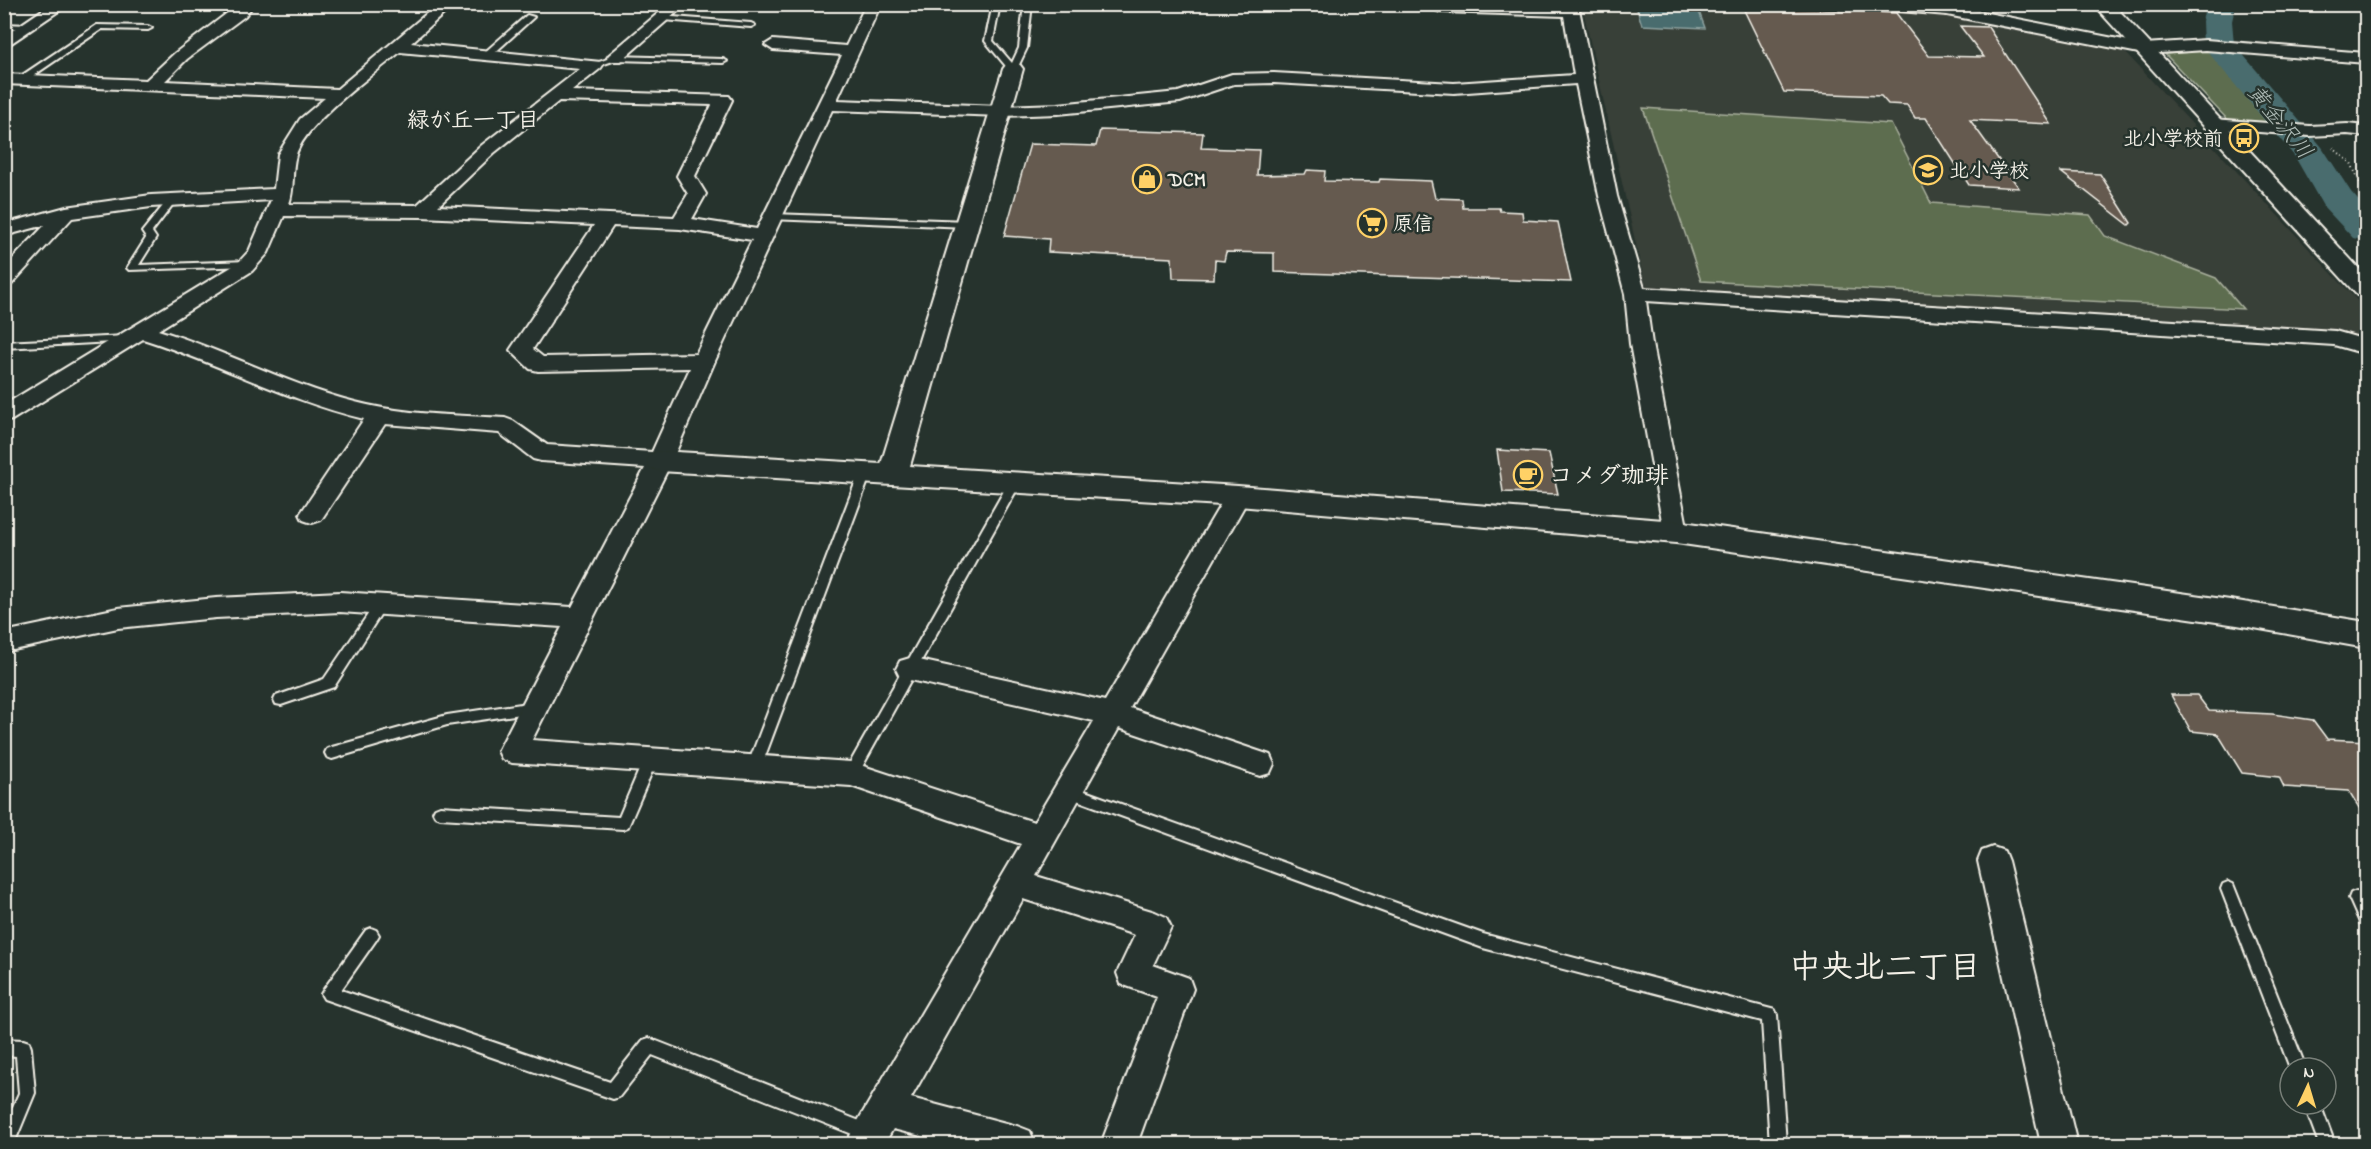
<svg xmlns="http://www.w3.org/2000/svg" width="2371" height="1149" font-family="'Indie Flower','Klee One',sans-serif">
	<rect width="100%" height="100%" fill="#26332d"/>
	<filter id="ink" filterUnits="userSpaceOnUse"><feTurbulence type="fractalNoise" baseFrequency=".0167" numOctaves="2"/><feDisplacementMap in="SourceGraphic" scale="12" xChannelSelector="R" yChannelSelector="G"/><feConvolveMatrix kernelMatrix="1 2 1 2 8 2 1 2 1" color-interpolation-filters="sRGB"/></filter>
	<g filter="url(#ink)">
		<polygon fill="#393f38" points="1781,4 1923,12 2124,51 2366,310 2366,343 2319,331 1646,289 1582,5"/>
		<g fill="#5d6d50" stroke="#a8af9c" stroke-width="1.5">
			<polygon points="2215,49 2275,123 2228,120 2165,54"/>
			<polygon points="1643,108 1891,124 1931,203 2090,215 2105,236 2216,278 2243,309 1701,281"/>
		</g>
		<polygon fill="#486c6e" stroke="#8da19f" stroke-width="1.5" points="1636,6 1698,9 1705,28 1642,25"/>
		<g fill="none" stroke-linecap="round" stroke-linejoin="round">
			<polygon fill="#486c6e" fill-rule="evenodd" points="2206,4 2236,4 2232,21 2234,44 2322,147 2351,192 2366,209 2366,241 2353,238 2323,206 2295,157 2203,46 2202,21"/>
		</g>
		<g fill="#655a50" stroke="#f4f1e8" stroke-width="1.5">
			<polygon points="1742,6 1896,13 1929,56 1984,57 1960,26 1988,27 2051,124 1970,120 2019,188 1969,185 1926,118 1915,118 1907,105 1888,104 1881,96 1784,92"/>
			<polygon points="1100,130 1203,133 1201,148 1259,150 1257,175 1305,174 1307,170 1325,171 1324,181 1379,182 1380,179 1431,181 1435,198 1462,199 1463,208 1499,208 1500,211 1522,212 1523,220 1558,222 1571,282 1274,272 1274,253 1226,252 1224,261 1215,260 1214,279 1173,278 1172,258 1048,252 1049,239 1004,236 1030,144 1096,146"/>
			<polygon points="2061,172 2100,174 2131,223 2129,225"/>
			<polygon points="1497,450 1549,453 1558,494 1503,492"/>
			<polygon points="2171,695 2197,695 2209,711 2272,714 2313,720 2327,739 2367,741 2367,821 2349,791 2284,787 2279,777 2242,773 2218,734 2191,731"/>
		</g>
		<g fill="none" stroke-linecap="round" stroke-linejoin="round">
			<g stroke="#f4f1e8" stroke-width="4">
				<g id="service">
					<polygon points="993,4 1000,4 993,41 1012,63 1019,48 1024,4 1032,4 1027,48 1016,71 1010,71 985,41"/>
					<polygon points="527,15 534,17 490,57 484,57 484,53"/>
					<polygon points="660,16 751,23 755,25 751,27 663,20 659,18"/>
					<polygon points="4,24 28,25 32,27 28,29 4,28"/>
					<polygon points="97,25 148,26 152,28 148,30 102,29 24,82 18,82 18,78"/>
					<polygon points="615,56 723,59 727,61 723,63 616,60 595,67 591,65"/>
					<polygon points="173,196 177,199 152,232 156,238 139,265 248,261 251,262 251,266 129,270 127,268 146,238 142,232 170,197"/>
					<polygon points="773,214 968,221 973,224 968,227 770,219 769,217"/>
					<polygon points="126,336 130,337 130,341 4,348 4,342"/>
					<polygon points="865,469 871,473 761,767 759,771 754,773 749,771 747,767 859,473"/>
					<polygon points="1015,478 1021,482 856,778 851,780 846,778 844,774 846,770 1009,482"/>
					<polygon points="381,599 385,601 387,604 334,687 281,705 276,704 274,700 276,696 324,679 377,601"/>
					<polygon points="534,702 539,703 541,707 539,711 534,712 447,725 332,759 327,757 325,753 327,749 332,747 447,715"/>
					<polygon points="650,754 655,756 657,760 628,827 623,829 440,818 435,816 433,812 435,808 440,806 619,817 645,756"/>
					<polygon points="1068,785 1483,934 1775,1010 1777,1015 1786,1144 1770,1144 1762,1021 1483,948 1063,795 1061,791 1063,787"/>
					<polygon points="2228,882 2233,884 2235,889 2306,1068 2290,1068 2221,889 2223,884"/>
					<polygon points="2356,891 2361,893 2366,905 2366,927 2361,925 2349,898 2351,893"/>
					<polygon points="371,928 376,930 379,935 376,940 341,990 610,1082 643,1040 649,1038 870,1125 876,1127 878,1133 876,1139 870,1141 652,1055 619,1097 613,1099 324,999 321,994 324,989 366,930"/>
					<polygon points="4,1039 23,1040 29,1042 31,1048 35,1093 14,1144 4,1144 4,1127 19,1093 16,1056 4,1055"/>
					<polygon points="2304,1104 2320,1104 2335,1144 2319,1144"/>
				</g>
			</g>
			<g stroke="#f4f1e8" stroke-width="4">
				<g id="minor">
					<polygon points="51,4 69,4 4,48 4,36"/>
					<path d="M 239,4 L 254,4 L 245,16 L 187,59 L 165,81 L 337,89 L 438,4 L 455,4 L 411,43 L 601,62 L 603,65 L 601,68 L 572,91 L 729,96 L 732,100 L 695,176 L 706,194 L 692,219 L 757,229 L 842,55 L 773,50 L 765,45 L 773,40 L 846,46 L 866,4 L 881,4 L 837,100 L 1002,106 L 1058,104 L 1178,92 L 1232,74 L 1274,73 L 1454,83 L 1574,75 L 1564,16 L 1440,12 L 1435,10 L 1432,4 L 1563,7 L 1562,4 L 1578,4 L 1617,196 L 1644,288 L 2335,331 L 2366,340 L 2366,354 L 2334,345 L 1646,301 L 1652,344 L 1688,532 L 1685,538 L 1676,541 L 1667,538 L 1664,532 L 1630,344 L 1625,294 L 1599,196 L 1576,84 L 1454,93 L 1274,83 L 1234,84 L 1180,102 L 1058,114 L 1002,116 L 832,110 L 715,361 L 672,461 L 532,740 L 851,762 L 1034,822 L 1094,721 L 910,680 L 900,677 L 896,669 L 900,661 L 910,658 L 1105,701 L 1229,490 L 1238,488 L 1247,490 L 1250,496 L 1130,708 L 1270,755 L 1274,764 L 1270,773 L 1260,776 L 1119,728 L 1036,876 L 1155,912 L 1166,917 L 1171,927 L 1153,965 L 1189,978 L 1193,989 L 1137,1144 L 1101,1144 L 1157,997 L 1121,984 L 1117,973 L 1135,935 L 1023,899 L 911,1098 L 1017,1126 L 1030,1131 L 1035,1144 L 953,1144 L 893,1129 L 884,1144 L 847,1144 L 852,1131 L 1021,844 L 851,786 L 512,763 L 502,759 L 498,751 L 562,627 L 340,612 L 216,618 L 118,628 L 4,652 L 4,632 L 118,608 L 216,598 L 340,592 L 572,607 L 645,468 L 541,461 L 533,459 L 499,433 L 385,424 L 321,520 L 312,523 L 303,520 L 300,514 L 364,419 C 288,401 218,363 143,339 L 12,420 L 4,422 L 4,405 L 238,263 L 249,251 L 271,200 L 151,207 L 72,218 L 11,285 L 4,287 L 4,268 L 45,225 L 4,236 L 4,224 L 66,207 L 151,195 L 274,189 L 278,154 L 300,119 L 325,98 L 4,84 L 4,74 L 146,80 L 175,53 ZM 400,52 L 580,69 L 482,145 L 417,205 L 289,204 C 295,188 291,171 296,155 C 306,122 373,75 400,52 ZM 559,101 L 712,105 L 677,176 L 688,194 L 674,217 L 438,206 L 494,153 ZM 284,216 L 422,217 L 594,225 L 510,350 L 530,369 L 538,371 L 690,368 L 652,452 L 547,445 L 513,421 L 505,418 C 455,415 404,415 355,402 C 287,385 225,350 158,330 L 252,271 L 268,253 ZM 613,226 L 680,229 L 752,240 L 696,354 L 543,357 L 533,349 Z"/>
					<polygon points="669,4 686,4 621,61 609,61 607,58 609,55"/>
					<polygon points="1868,4 1947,5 2144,44 2206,40 2366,53 2366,63 2206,50 2144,54 1947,15 1875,9"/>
					<polygon points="2213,119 2310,126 2347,124 2366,126 2366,136 2347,134 2310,136 2207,128 2204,124 2207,120"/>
					<polygon points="1993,847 2004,851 2008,861 2077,1144 2041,1144 1978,861 1982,851"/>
				</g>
			</g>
			<g stroke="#f4f1e8" stroke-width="4">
				<g id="tertiary">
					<polygon points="2093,4 2113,4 2366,276 2366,297 2357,295"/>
					<polygon points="1013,63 1020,65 1023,69 910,466 1238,486 1676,521 2237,601 2366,622 2366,648 2237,625 1676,543 1238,506 660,471 650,468 646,461 650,454 660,451 881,464 1003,69 1006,65"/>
				</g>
			</g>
			<polyline stroke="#f4f1e8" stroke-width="2" stroke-dasharray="1 3" stroke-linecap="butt" points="2333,148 2351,163 2366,196"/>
			<use href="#service" fill="#26332d" fill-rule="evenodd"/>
			<use href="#minor" fill="#26332d" fill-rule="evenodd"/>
			<use href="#tertiary" fill="#26332d" fill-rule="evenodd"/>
		</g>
	</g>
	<defs>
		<g id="bus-ring" transform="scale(1.5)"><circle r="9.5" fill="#26332d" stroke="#ffd166" stroke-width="1.5"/><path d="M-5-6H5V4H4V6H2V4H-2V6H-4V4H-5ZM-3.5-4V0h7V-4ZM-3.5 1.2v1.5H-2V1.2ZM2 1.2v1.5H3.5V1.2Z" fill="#ffd166"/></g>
		<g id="school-ring" transform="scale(1.5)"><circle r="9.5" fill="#26332d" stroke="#ffd166" stroke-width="1.5"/><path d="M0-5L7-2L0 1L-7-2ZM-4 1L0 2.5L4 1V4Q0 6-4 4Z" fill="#ffd166"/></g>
		<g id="shop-ring" transform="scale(1.5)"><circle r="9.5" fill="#26332d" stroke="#ffd166" stroke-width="1.5"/><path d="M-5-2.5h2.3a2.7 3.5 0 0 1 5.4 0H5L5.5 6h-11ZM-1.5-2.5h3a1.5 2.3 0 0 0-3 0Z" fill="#ffd166"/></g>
		<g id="supermarket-ring" transform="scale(1.5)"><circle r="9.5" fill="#26332d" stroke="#ffd166" stroke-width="1.5"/><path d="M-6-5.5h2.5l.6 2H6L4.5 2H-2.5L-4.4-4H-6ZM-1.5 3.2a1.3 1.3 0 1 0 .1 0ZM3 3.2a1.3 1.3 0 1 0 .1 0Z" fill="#ffd166"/></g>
		<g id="cafe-ring" transform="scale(1.5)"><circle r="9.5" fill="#26332d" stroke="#ffd166" stroke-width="1.5"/><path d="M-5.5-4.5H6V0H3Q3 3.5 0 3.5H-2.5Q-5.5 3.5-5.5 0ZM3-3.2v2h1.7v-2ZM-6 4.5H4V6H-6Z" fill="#ffd166"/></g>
	</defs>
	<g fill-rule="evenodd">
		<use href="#bus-ring" x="2244" y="138"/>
		<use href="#school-ring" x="1928" y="170"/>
		<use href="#shop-ring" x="1147" y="179"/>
		<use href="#supermarket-ring" x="1372" y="223"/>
		<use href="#cafe-ring" x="1528" y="475"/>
	</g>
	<g text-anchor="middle" stroke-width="5" stroke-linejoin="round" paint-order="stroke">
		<g font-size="20" font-weight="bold" fill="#f4f1e8" stroke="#26332d" text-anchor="start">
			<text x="2223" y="145" text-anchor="end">北小学校前</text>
			<text x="1949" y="177">北小学校</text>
			<text x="1168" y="186">DCM</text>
			<text x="1393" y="230">原信</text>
		</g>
		<g font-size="22" font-weight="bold" fill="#f4f1e8" stroke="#26332d">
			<text x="473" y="127">緑が丘一丁目</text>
		</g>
		<g font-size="22" font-style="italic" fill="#afbcb7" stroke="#26332d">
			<text transform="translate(2281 121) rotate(51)" y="8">黄金沢川</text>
		</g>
		<g font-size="24" font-weight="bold" fill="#f4f1e8" stroke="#26332d" text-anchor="start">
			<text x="1549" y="483">コメダ珈琲</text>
		</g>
		<g font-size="32" font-weight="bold" fill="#f4f1e8" stroke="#26332d">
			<text x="1885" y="977">中央北二丁目</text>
		</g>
	</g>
	<rect width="2371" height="1149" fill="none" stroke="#26332d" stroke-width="24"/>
	<rect x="12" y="12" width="2347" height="1125" fill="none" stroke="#f4f1e8" stroke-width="2" filter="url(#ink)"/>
	<g transform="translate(2308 1086) rotate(4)"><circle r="28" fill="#26332d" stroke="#787f78" stroke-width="1.5"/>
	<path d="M0-4.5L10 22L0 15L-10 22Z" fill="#ffd166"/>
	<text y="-9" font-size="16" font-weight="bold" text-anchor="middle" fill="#f4f1e8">N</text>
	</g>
</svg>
